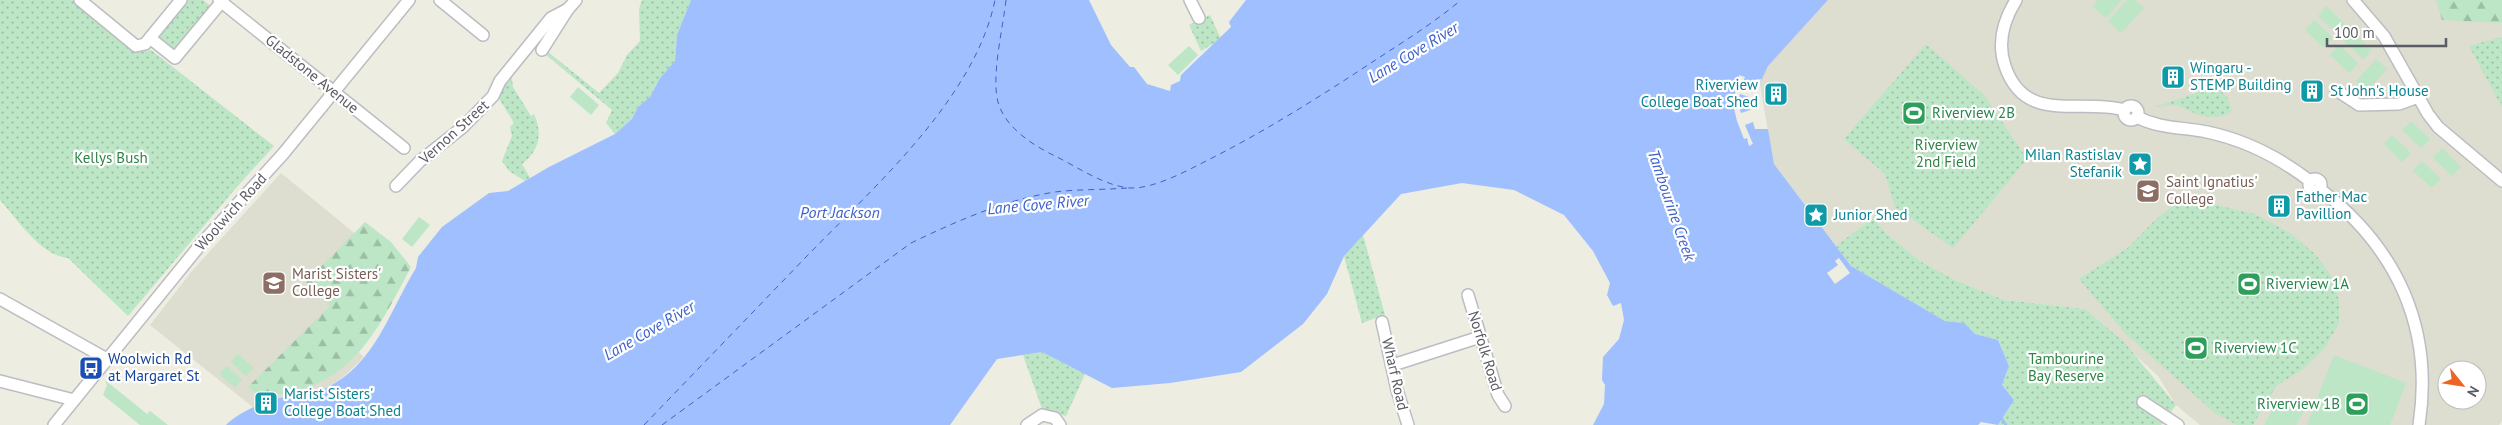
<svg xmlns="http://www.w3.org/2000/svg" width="2502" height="425" font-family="'PT Sans',sans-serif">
	<defs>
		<pattern id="forest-firs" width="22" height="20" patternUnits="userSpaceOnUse" patternTransform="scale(1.25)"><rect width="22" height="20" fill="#bce6c6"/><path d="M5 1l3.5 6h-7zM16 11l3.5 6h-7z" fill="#9cbea4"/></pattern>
		<pattern id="park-dots" width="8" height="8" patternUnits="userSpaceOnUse" patternTransform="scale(1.25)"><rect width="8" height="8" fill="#bce6c6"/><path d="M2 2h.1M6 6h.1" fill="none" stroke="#9cbea4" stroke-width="1.8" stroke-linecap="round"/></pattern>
	</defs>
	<rect width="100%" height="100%" fill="#edede1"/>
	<g fill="#ddddd0" fill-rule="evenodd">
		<path d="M 1828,0 L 2502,0 L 2502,421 L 2499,425 L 2200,425 L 2176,405 L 2158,376 L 2085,309 L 2004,300 L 1957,281 L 1920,261 L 1886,233 L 1873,218 L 1836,246 L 1774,164 L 1759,83 L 1767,66 ZM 2447,370 L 2477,370 L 2477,400 L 2447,400 Z"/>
		<polygon points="281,173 380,254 333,330 364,357 342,378 326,388 282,398 254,408 150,325 192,271"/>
	</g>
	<g fill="#bce6c6">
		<polygon points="2098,0 2122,0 2106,18 2092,6"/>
		<polygon points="2127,0 2135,0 2144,8 2121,33 2108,21"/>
		<polygon points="2326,6 2345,24 2337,34 2318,16"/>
		<polygon points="2314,20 2333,38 2324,48 2305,30"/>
		<polygon points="2353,32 2372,50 2363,59 2344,41"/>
		<polygon points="2339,45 2358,63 2349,73 2330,55"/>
		<polygon points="1189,46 1198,55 1178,75 1168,65"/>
		<polygon points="2376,59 2387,69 2367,91 2356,81"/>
		<polygon points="578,87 599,105 591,115 570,97"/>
		<polygon points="2411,121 2430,139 2421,148 2402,130"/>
		<polygon points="2392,135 2411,153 2402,162 2384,144"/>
		<polygon points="2442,148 2461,167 2452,176 2433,158"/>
		<polygon points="2422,161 2441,179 2432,188 2413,171"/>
		<polygon points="419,217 430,225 412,247 402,239"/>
		<polygon points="238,354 254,368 246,376 231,362"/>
		<polygon points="2334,355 2406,383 2390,425 2307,425"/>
		<polygon points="227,366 242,380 235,388 219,374"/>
		<polygon points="105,380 147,414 150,411 168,425 140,425 103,395 107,385"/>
		<polygon points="2279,398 2304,411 2296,425 2264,425"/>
	</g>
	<g fill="url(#forest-firs)">
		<polygon points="2436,0 2502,0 2502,23 2442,20"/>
		<path d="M 365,222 L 391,242 L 411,267 C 386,313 365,363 314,385 C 298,392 279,394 262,398 L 248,387 L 330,306 L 306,282 Z"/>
	</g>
	<g fill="url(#park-dots)">
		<path d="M 0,0 L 72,0 L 139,52 L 151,50 L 274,146 L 235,189 L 128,316 L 68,258 C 40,255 18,220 0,200 Z"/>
		<polygon points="188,0 203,0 213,8 176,53 157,38"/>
		<polygon points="642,0 691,0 677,35 675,61 660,78 650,97 638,107 632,119 615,134 606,123 612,110 545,54 547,51 599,93 618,73 627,55 640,41 639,9"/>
		<polygon points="1210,15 1221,39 1201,51 1189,25"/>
		<polygon points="2502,37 2502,107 2469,46"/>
		<polygon points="1926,44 1984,95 2027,159 1953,248 1895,207 1885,174 1844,139"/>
		<path d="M 511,73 L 513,87 L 531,116 L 534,114 C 543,134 539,151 522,164 L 530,178 L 525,181 L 509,171 L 502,161 L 512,136 L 510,127 L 514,123 L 497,95 L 502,93 L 502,85 Z"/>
		<polygon points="2209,80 2227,97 2232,111 2223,116 2208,117 2196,114 2178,105 2155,107 2211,88"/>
		<polygon points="2176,203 2212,204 2255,214 2290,233 2316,255 2332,277 2339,301 2339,323 2324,349 2303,369 2276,386 2253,425 2237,425 2215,413 2126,334 2079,279 2129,247 2153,222"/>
		<polygon points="1873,218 1886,233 1920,261 1957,281 2004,300 2085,309 2124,342 2176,405 2161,425 1998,425 2014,400 2002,385 2009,366 1998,340 1975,334 1963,323 1945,321 1851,266 1836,246"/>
		<polygon points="1363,235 1385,315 1362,323 1344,256"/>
		<polygon points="1042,352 1085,374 1066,416 1042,409 1023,355"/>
	</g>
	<path fill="#9fbfff" d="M 691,0 L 1089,0 L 1111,45 L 1130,67 L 1134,67 L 1147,84 L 1170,91 L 1171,85 L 1180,81 L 1181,75 L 1231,27 L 1229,22 L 1246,0 L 1828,0 L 1768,66 L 1760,83 L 1774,164 L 1851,266 L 1945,321 L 1964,323 L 1975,334 L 1998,340 L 2009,366 L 2002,385 L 2014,400 L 1998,425 L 1981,422 L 1978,425 L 1593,425 L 1604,404 L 1605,385 L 1602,380 L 1603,357 L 1619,339 L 1624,320 L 1621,303 L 1613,306 L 1607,295 L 1610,283 L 1593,251 L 1564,215 L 1514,190 L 1462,183 L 1401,194 L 1344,256 L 1327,294 L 1303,324 L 1241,372 L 1170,383 L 1112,388 L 1042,352 L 997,359 L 950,425 L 226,425 C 239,412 266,400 285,397 C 298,395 313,395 326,388 C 375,365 390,310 416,268 L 418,257 L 442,227 L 489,193 L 508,191 L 549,167 L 615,134 L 632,119 L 638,107 L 650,97 L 660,78 L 675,61 L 677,35 Z"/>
	<g fill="#edede1">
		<polygon points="1739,75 1745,77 1743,82 1751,85 1753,80 1761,79 1760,83 1768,129 1755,129 1753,122 1745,125 1753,144 1749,146 1747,138 1744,139 1737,121 1733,104 1738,103 1741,113 1750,110 1747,102 1749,97 1740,94 1738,100 1734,99"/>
		<polygon points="1839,258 1850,273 1835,284 1827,273 1838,265 1835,261"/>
	</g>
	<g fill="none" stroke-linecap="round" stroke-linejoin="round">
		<polyline stroke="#9fbfff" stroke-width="2.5" points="2002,419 2006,425"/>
		<g stroke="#3e61c7" stroke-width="1" stroke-dasharray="6 5" stroke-linecap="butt">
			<path d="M 1006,0 C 1003,28 991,76 998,102 C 1005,128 1034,146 1057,157 C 1079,168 1105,186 1130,188 C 1155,189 1190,169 1212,158 C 1269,129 1324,94 1377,59 C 1406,40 1435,22 1461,0"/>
			<path d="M 644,425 C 698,369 753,312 807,256 C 875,186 975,98 995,0"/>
			<path d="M 662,425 L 911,243 C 957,221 1004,200 1055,192 C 1078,189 1103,190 1127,188"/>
		</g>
		<g stroke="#bcbdc3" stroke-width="14">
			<g id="minor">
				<polyline points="80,0 136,46 145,44 181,0"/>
				<polyline points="219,0 404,148"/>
				<polyline points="440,0 483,35"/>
				<polyline points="1190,0 1199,18"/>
				<path d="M 2016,0 C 2003,21 1997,43 2005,66 C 2025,125 2078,98 2125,110"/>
				<polyline points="2353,0 2384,36 2428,114 2438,127 2502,181"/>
				<polyline points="150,38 175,58 223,0"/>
				<polyline points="542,50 568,9"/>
				<polyline points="2336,90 2359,105 2399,104 2418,97"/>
				<circle cx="2131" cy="113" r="7"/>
				<path d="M 2137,117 C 2160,129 2183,127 2207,132 C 2245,140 2280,158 2310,181"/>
				<circle cx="2315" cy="185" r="6"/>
				<polyline points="396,186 420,161 463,127 493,96 500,81 551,18 568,9 576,0"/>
				<path d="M 2320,189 C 2397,248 2434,328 2419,425"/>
				<polyline points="1468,295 1498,395 1505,406"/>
				<polyline points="0,299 107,359"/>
				<polyline points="1382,322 1397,390 1408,425"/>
				<polyline points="1393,365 1480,337"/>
				<polyline points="0,381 74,400"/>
				<polyline points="2143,402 2178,425"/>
				<polyline points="54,425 201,244 283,154 409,0"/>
				<polyline points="1027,425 1042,415 1055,418 1060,425"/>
			</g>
		</g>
		<use href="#minor" stroke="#fff" stroke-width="11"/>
	</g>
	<defs>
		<g id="building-square" transform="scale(1.25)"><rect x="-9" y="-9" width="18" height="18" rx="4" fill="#0f9aa8" stroke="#fff"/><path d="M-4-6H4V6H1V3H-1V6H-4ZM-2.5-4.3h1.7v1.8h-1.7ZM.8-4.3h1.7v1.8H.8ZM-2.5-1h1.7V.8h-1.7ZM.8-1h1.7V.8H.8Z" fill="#fff"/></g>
		<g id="stadium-square" transform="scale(1.25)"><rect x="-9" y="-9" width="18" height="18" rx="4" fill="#2e9e5b" stroke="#fff"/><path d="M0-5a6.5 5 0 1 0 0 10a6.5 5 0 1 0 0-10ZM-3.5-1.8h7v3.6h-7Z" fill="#fff"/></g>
		<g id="sight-square" transform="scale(1.25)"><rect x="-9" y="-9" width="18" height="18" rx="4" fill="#0f9aa8" stroke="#fff"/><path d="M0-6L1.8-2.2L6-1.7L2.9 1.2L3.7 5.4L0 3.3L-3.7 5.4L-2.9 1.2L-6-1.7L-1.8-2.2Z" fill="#fff"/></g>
		<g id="school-square" transform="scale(1.25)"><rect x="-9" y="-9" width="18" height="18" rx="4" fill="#8d6e63" stroke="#fff"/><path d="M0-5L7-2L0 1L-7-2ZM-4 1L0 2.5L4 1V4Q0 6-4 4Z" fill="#fff"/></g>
		<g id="bus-square" transform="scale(1.25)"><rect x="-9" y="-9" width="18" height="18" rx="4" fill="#1a4fb4" stroke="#fff"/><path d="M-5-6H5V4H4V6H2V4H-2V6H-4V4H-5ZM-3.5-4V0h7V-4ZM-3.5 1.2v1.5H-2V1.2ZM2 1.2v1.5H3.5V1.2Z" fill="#fff"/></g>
	</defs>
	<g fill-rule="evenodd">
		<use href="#building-square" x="2173" y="77"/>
		<use href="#building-square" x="2312" y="91"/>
		<use href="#building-square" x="1776" y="94"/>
		<use href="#stadium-square" x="1914" y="113"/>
		<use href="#sight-square" x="2140" y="164"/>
		<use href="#school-square" x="2148" y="191"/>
		<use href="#building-square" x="2279" y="206"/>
		<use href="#sight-square" x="1816" y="215"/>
		<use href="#school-square" x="274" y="283"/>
		<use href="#stadium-square" x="2249" y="284"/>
		<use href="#stadium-square" x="2196" y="348"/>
		<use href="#bus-square" x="91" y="368"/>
		<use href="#building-square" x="266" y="403"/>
		<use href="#stadium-square" x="2357" y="404"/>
	</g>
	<g text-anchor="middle" stroke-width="4.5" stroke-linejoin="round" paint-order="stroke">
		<g font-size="15" fill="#0d838f" stroke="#fff" text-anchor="start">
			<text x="2190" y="73">Wingaru -<tspan x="2190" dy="17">STEMP Building</tspan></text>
			<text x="1758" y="90" text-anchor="end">Riverview<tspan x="1758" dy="17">College Boat Shed</tspan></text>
			<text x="2330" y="96">St John's House</text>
			<text x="2122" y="160" text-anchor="end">Milan Rastislav<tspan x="2122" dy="17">Stefanik</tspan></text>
			<text x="2296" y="202">Father Mac<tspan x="2296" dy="17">Pavillion</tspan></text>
			<text x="1834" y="220">Junior Shed</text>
			<text x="284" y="399">Marist Sisters'<tspan x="284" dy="17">College Boat Shed</tspan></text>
		</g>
		<g font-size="15" fill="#5a5c63" stroke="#fff">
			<text transform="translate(312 74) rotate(39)" y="5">Gladstone Avenue</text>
			<text transform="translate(454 132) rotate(-42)" y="5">Vernon Street</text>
			<text transform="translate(231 212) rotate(-48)" y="5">Woolwich Road</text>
			<text transform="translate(1485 351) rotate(73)" y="5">Norfolk Road</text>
			<text transform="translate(1395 374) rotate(77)" y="5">Wharf Road</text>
		</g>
		<g font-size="15" fill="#27864d" stroke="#fff" text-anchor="start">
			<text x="1932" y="118">Riverview 2B</text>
			<text x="2266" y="289">Riverview 1A</text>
			<text x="2214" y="353">Riverview 1C</text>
			<text x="2340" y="409" text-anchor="end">Riverview 1B</text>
		</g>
		<g font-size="15" fill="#308347" stroke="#fff">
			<text x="1946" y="150">Riverview<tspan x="1946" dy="17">2nd Field</tspan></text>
			<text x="111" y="163">Kellys Bush</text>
			<text x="2066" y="364">Tambourine<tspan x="2066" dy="17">Bay Reserve</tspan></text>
		</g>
		<g font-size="15" fill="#785e54" stroke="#fff" text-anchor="start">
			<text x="2166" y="187">Saint Ignatius'<tspan x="2166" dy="17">College</tspan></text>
			<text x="292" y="279">Marist Sisters'<tspan x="292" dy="17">College</tspan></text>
		</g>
		<g font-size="15" fill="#164399" stroke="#fff" text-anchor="start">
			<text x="108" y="364">Woolwich Rd<tspan x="108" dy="17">at Margaret St</tspan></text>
		</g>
		<g font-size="16" font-style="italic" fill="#3e61c7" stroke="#fff">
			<text transform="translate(1413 52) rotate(-31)" y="6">Lane Cove River</text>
			<text transform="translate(1038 204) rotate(-5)" y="6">Lane Cove River</text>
			<text transform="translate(1672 205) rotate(71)" y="6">Tambourine Creek</text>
			<text x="840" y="218">Port Jackson</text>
			<text transform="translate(649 330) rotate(-30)" y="6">Lane Cove River</text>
		</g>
	</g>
	<g transform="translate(2462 385) rotate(120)"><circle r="24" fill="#ffffff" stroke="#bdbec1"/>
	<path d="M0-4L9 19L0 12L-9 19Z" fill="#ef6325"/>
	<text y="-8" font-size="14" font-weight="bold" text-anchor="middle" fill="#5a5c63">N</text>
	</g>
	<path d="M2327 38v8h119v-8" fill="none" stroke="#5a5c63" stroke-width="2.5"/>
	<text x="2334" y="38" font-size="15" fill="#5a5c63" stroke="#ffffff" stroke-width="4" paint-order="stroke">100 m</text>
</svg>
